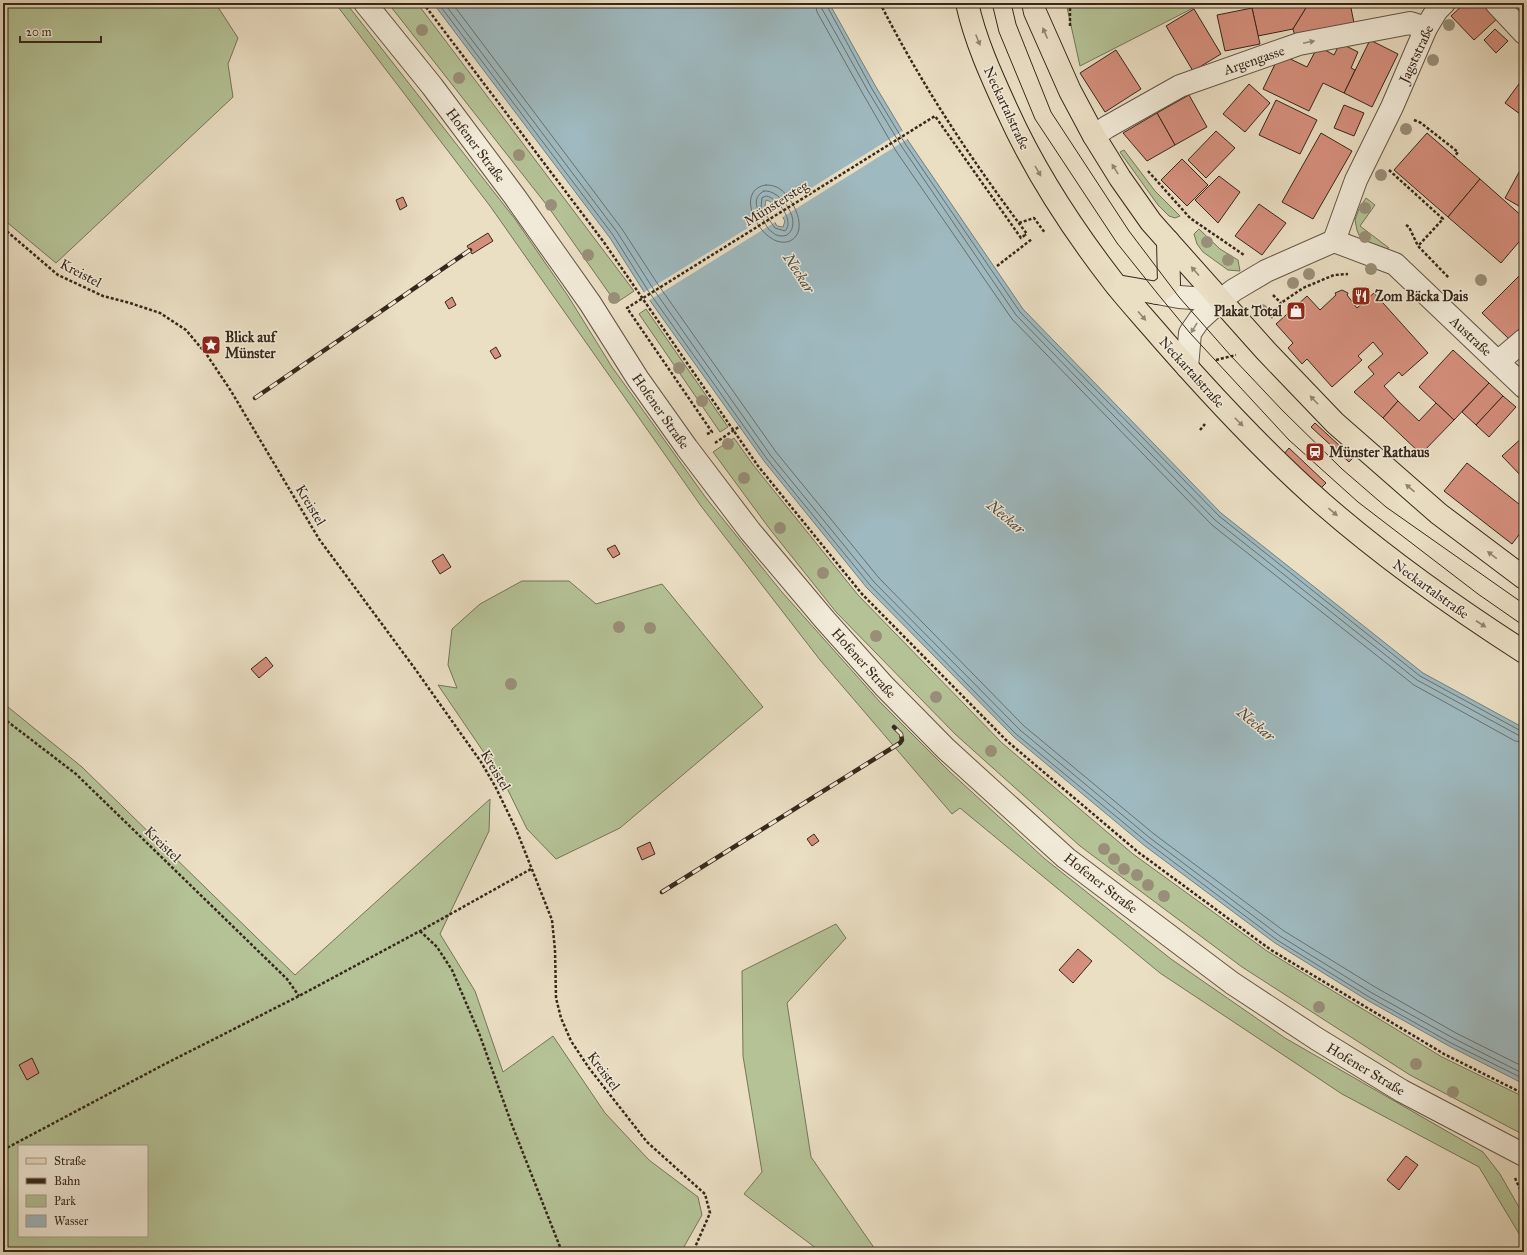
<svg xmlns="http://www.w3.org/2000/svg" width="1527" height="1255" font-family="'IM FELL Great Primer',serif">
	<rect width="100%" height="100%" fill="#eadec3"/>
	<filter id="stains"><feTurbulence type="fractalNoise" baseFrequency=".005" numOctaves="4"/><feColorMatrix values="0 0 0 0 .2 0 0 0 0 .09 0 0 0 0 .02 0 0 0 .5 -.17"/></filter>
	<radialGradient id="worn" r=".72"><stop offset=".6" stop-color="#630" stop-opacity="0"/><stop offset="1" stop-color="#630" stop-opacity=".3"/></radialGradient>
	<g fill="#b4c296" stroke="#767558" fill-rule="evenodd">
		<polygon points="3,3 217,3 216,4 238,38 228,64 233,97 56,263 3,219"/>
		<polygon points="335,3 346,3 515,219 568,296 612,367 706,498 781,591 880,702 950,772 1045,859 1171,959 1285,1038 1483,1152 1500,1174 1524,1216 1524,1242 1479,1167 1342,1094 1160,973 960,808 952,814 820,660 701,506 490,206"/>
		<polygon points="388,3 417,3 634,291 616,303 549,208"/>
		<polygon points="1066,3 1203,3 1080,66"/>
		<polygon points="1124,150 1155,191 1180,216 1175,218 1169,216 1158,205 1120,152"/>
		<polygon points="1366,198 1375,205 1360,226 1389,248 1381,252 1361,240 1357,230 1355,220 1359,209"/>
		<polygon points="1199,229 1220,249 1238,260 1240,271 1228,270 1203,252 1197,244 1194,234"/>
		<polygon points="646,309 728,427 720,432 639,314"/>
		<polygon points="734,438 754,466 858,595 1002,743 1133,854 1267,951 1442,1057 1524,1097 1524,1135 1410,1075 1242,967 1080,846 955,734 836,612 769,528 713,452"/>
		<polygon points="522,581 569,581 596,604 662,584 763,707 620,828 556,859 527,829 504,782 438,685 457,688 448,665 452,629 480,604"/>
		<path d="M 3,703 L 82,767 L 295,975 L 490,799 L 489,831 L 440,934 L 475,991 L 503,1072 L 553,1036 L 605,1113 L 649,1160 L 698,1197 L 702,1215 L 681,1252 L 3,1252 ZM 19,1146 L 147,1146 L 147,1236 L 19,1236 Z"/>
		<polygon points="836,924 846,938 787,1003 811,1157 877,1252 821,1252 744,1194 762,1172 743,1056 742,971"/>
	</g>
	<path fill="#9eb9bf" stroke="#757f7d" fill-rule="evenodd" d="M 433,3 L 829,3 L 876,87 L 909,142 L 1023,309 L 1221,513 L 1423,673 L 1524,728 L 1524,1084 L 1449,1046 L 1367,1000 L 1275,943 L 1145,846 L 1014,737 L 867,588 L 764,461 L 646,295 L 610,238 ZM 766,200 C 775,202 780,213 785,221 L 783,227 L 777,226 L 765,206 Z"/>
	<g fill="#eadec3">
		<polygon points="904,130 909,138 781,218 776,210"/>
		<polygon points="772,213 777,221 648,301 644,296 643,293"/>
	</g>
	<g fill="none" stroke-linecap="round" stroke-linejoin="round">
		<g stroke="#6a706d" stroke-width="1">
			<polyline points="438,3 613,235 649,292 767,459 870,585 1016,734 1147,842 1277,940 1369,997 1451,1043 1524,1079"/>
			<polyline points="444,3 617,232 654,290 771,456 874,582 1020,730 1150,838 1280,936 1372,993 1453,1038 1524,1074"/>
			<polyline points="452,3 622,229 659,286 776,452 879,578 1024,726 1154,834 1284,931 1375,987 1456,1033 1524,1067"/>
			<polyline points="815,3 817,12 863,94 896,151 1012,319 1212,525 1414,685 1515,741 1524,742"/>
			<polyline points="821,3 822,9 868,91 902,147 1016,315 1215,520 1417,680 1518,735 1524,736"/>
			<polyline points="826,3 827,6 872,89 906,145 1020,312 1219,516 1420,676 1521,731 1524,731"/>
			<path d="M 766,185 C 771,185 776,186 780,189 C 793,198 810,231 790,241 C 764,252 730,190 766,185 Z"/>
			<path d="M 764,191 C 781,189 804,223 787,235 C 782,237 776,236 772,232 C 768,230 766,225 764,221 C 758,212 750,198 764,191 Z"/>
			<path d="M 767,196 C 778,199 795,221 785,231 L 775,228 L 761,208 L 762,198 Z"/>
		</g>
	</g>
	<g fill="#d58f7d" stroke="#37281b">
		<polygon points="1251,3 1309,3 1293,29 1258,36"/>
		<polygon points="1309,3 1350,3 1355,28 1296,40 1293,29"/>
		<polygon points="1465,3 1486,3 1499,17 1474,40 1451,16"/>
		<polygon points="1252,8 1260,44 1225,51 1217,15"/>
		<polygon points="1194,9 1221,54 1193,71 1166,26"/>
		<polygon points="1495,29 1508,41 1496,53 1484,40"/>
		<polygon points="1370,40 1398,54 1372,107 1344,93"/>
		<polygon points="1340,43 1358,52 1351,68 1355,70 1344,93 1323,83 1309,111 1263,89 1280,54 1307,67 1318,46 1334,55"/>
		<polygon points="1116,50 1141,89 1105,112 1080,73"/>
		<polygon points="1524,77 1524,117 1505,103"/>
		<polygon points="1249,84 1270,103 1245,132 1223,114"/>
		<polygon points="1189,95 1207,127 1175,145 1157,113"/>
		<polygon points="1276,100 1317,120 1300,154 1259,135"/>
		<polygon points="1344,105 1364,113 1354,136 1334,128"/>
		<polygon points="1157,113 1175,145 1147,161 1123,133"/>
		<polygon points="1216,131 1235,148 1206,178 1188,160"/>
		<polygon points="1321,133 1352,151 1313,219 1282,202"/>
		<polygon points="1427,133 1480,179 1448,217 1394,170"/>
		<polygon points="1182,159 1208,185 1187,206 1161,180"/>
		<polygon points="1524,163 1524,209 1505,198"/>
		<polygon points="1219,176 1240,192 1218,223 1195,200"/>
		<polygon points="1480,179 1524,218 1524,236 1501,263 1448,217"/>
		<polygon points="403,197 407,206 400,210 396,200"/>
		<polygon points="1259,204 1286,223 1262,255 1235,236"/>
		<polygon points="488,233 493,241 472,254 467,246"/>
		<polygon points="1524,271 1524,324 1509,339 1482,313"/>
		<polygon points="1342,290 1348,293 1347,295 1357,308 1363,303 1359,299 1364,294 1368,298 1374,293 1428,353 1402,376 1399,372 1384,386 1398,401 1383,418 1354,392 1374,374 1368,367 1383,354 1373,342 1358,356 1362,360 1332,387 1307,359 1302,364 1288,348 1293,343 1276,324 1307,296 1320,310 1336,295 1335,293"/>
		<polygon points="452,297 456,305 449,309 445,302"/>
		<polygon points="496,347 501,356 495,359 490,351"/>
		<polygon points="1453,350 1489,383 1454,420 1419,387"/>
		<polygon points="1489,383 1503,396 1476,425 1462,412"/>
		<polygon points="1503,396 1516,407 1489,437 1476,425"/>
		<polygon points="1398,401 1419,421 1436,403 1454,420 1421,454 1383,418"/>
		<polygon points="1315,423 1353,458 1349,462 1311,427"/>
		<polygon points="1524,436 1524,479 1502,456"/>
		<polygon points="1289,448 1326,483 1321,488 1284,454"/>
		<polygon points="1467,463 1524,508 1524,528 1512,544 1444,491"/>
		<polygon points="615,545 620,554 613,558 607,549"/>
		<polygon points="443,554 451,567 440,574 432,561"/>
		<polygon points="266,657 273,666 259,678 251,669"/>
		<polygon points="814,834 819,841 812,846 807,839"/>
		<polygon points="650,842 655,854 642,860 637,848"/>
		<polygon points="1078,949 1092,961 1073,983 1059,970"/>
		<polygon points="32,1058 39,1073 27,1080 19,1065"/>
		<polygon points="1406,1156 1418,1165 1399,1190 1387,1180"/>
	</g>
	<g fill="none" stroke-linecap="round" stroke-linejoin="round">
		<g stroke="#645645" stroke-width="24">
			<g id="minor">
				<polyline points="365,3 432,86 515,197 590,303 638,379 687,448 750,531 825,620 884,686 946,749 1066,858 1232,983 1317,1039 1402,1091 1524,1155"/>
				<polyline points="1496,3 1524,33"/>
				<polyline points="1094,136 1107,127 1180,86 1299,44 1410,23 1426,28"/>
				<polyline points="1334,241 1356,180 1392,107 1426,28 1437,10 1444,3"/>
				<polyline points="1157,293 1179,297 1221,300"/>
				<polyline points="1498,362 1524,340"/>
				<polyline points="1187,367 1190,333 1199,320 1221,300 1234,290 1266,271 1334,241 1395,264 1524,387"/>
			</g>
		</g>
		<g stroke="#37281b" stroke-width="24">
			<g id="major">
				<path d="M 967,3 C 975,40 991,75 1007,110 C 1035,172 1073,230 1115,284 C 1131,304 1148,322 1164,341 C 1214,398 1266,454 1323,504 C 1386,559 1454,607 1524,652"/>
				<polyline points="1033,3 1035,12 1070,91 1094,136 1120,178 1151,222 1266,351 1335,423 1439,514 1524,578"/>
				<polyline points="1117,286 1157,293 1169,284 1168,241"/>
			</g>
		</g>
		<g stroke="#37281b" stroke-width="2.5" stroke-dasharray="3 2" stroke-linecap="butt">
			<polyline points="423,3 603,241 758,466 862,594 1007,741 1138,852 1271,950 1444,1054 1524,1094"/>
			<path d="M 880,3 C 921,84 972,161 1027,234 L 1025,235"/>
			<polyline points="1070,26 1070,3"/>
			<polyline points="1414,120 1421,123 1458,152 1454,157"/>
			<polyline points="1389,170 1443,219 1418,246 1449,278"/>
			<polyline points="1148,171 1190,218 1244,255"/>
			<polyline points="1019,223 1034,218 1045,233"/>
			<polyline points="1406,225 1409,227 1418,246"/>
			<polyline points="3,228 58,275 103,296 130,303 160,313 186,330 207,355 231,391 319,539 413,666 481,762 495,786 516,829 552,920 555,950 556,998 561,1018 571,1041 589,1068 647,1142 705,1194 710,1213 693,1252"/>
			<polyline points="997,266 1032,239"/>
			<polyline points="1273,295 1281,303"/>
			<polyline points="1271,318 1281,303 1303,288 1334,275 1348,274"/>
			<polyline points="1216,360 1236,355"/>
			<polyline points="1200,430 1205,424"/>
			<polyline points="715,443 740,426"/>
			<polyline points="3,718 76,774 287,979 299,996"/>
			<polyline points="420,931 437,947 452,970 479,1033 512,1125 562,1252"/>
			<polyline points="3,1150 163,1065 299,996 420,931 531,869"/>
			<polyline points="1515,1178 1524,1198"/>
		</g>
		<use href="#minor" stroke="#f1ead8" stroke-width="22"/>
		<use href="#major" stroke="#eadec3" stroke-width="22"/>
		<g stroke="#37281b" stroke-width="1">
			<polyline points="992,3 999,32 1035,119 1117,243 1157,293 1190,333 1289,440 1358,502 1478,594 1524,626"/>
			<polyline points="1011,3 1016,24 1051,112 1129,231 1179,297 1231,356 1282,410 1342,469 1386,507 1524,604"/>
		</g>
		<g stroke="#37281b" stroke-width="4.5">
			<g id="rail">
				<polyline points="255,398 470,250"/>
				<polyline points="662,892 900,743 902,740 901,734 894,727"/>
			</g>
		</g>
		<use href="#rail" stroke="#f1ead8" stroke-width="3" stroke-dasharray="9" stroke-linecap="butt"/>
		<polyline stroke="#37281b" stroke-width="2.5" stroke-dasharray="3 2" stroke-linecap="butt" points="707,434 712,432 627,308 935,116 1021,238 1025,235"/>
	</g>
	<g fill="#998f78">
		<circle cx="1449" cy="25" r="6"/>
		<circle cx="422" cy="30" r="6"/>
		<circle cx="1433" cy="60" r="6"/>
		<circle cx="459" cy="78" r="6"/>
		<circle cx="1406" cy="129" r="6"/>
		<circle cx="519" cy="155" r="6"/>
		<circle cx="1381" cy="175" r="6"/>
		<circle cx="551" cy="205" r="6"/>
		<circle cx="1365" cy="208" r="6"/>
		<circle cx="1365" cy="237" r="6"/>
		<circle cx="1207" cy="242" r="6"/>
		<circle cx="588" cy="255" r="6"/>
		<circle cx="1228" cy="260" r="6"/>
		<circle cx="1371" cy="269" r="6"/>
		<circle cx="1309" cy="274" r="6"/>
		<circle cx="1481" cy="280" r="6"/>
		<circle cx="1293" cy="283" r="6"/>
		<circle cx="614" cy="298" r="6"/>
		<circle cx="1262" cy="310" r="6"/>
		<circle cx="679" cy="368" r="6"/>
		<circle cx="702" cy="401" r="6"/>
		<circle cx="728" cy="444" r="6"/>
		<circle cx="744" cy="478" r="6"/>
		<circle cx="780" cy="528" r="6"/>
		<circle cx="823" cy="573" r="6"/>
		<circle cx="619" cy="627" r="6"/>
		<circle cx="650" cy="628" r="6"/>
		<circle cx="876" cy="636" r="6"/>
		<circle cx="511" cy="684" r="6"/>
		<circle cx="936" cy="697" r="6"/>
		<circle cx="991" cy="751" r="6"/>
		<circle cx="1104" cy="849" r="6"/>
		<circle cx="1114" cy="859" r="6"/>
		<circle cx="1124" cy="869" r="6"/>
		<circle cx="1137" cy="875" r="6"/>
		<circle cx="1148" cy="885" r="6"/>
		<circle cx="1164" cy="896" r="6"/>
		<circle cx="1319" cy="1007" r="6"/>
		<circle cx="1416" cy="1064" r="6"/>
		<circle cx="1453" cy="1092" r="6"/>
	</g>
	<defs><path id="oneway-solid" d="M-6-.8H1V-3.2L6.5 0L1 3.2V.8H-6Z"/></defs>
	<g fill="#90836f">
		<use href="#oneway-solid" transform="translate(1045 33) rotate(-114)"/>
		<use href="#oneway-solid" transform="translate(978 40) rotate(68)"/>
		<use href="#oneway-solid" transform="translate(1115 169) rotate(-122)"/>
		<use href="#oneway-solid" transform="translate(1038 171) rotate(60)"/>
		<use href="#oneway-solid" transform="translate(1195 271) rotate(-132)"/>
		<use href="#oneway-solid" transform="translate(1142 316) rotate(49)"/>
		<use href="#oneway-solid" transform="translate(1314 400) rotate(-134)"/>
		<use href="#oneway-solid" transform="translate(1239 422) rotate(45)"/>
		<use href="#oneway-solid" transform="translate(1410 488) rotate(-139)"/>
		<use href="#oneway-solid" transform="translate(1333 512) rotate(40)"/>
		<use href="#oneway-solid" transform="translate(1492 555) rotate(-143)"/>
		<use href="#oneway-solid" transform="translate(1481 624) rotate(33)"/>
	</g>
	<g fill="#94897a">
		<use href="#oneway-solid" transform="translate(1309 42) rotate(-12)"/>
		<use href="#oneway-solid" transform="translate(1194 328) rotate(122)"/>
	</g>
	<defs>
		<g id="restaurant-square" transform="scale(1)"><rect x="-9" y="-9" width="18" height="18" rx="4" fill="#8f2418" stroke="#f1ead8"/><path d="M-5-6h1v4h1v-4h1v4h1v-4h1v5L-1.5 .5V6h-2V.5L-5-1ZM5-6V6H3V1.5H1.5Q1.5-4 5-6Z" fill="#fff"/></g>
		<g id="shop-square" transform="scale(1)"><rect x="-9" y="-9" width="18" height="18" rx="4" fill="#8f2418" stroke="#f1ead8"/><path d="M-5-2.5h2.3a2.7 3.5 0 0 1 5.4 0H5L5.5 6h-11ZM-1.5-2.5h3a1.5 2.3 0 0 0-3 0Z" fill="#fff"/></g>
		<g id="sight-square" transform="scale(1)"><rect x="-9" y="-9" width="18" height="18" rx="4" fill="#8f2418" stroke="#f1ead8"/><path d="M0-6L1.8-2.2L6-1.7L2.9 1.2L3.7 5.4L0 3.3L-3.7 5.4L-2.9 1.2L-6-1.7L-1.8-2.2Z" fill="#fff"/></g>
		<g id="station-square" transform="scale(1)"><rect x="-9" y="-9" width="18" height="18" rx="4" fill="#8f2418" stroke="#f1ead8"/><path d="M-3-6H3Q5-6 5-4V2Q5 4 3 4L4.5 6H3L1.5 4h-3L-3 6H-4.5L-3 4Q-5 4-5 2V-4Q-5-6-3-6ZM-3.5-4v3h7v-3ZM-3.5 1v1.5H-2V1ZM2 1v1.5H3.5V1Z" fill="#fff"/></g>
	</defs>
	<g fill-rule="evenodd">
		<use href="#restaurant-square" x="1361" y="296"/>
		<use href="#shop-square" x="1296" y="311"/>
		<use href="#sight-square" x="211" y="345"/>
		<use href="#station-square" x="1315" y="452"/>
	</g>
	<g text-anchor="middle" stroke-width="3" stroke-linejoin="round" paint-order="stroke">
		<g font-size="14" fill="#37281b" stroke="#f1ead8">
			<text transform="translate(1416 54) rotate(-65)" y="5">Jagststraße</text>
			<text transform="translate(1254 60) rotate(-19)" y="5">Argengasse</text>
			<text transform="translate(1007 108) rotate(65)" y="5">Neckartalstraße</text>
			<text transform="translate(476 145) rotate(53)" y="5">Hofener Straße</text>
			<text transform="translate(776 203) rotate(-32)" y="5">Münstersteg</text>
			<text transform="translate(81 273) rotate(28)" y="5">Kreistel</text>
			<text transform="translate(1471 336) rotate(43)" y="5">Austraße</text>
			<text transform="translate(1192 372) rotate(48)" y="5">Neckartalstraße</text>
			<text transform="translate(661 411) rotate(55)" y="5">Hofener Straße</text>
			<text transform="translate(311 505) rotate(59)" y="5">Kreistel</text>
			<text transform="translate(1431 589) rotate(36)" y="5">Neckartalstraße</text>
			<text transform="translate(864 663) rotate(48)" y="5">Hofener Straße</text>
			<text transform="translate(496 770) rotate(59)" y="5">Kreistel</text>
			<text transform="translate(163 844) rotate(44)" y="5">Kreistel</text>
			<text transform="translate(1101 883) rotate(38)" y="5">Hofener Straße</text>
			<text transform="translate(1366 1069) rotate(31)" y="5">Hofener Straße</text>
			<text transform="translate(604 1071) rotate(53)" y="5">Kreistel</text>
		</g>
		<g font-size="14" font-weight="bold" fill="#37281b" stroke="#f1ead8" text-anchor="start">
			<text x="1375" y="301">Zom Bäcka Dais</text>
			<text x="1282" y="316" text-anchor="end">Plakat Total</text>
			<text x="225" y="342">Blick auf<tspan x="225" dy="16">Münster</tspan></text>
			<text x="1329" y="457">Münster Rathaus</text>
		</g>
		<g font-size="15" font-style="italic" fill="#514c44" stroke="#f1ead8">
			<text transform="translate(799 273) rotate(57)" y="5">Neckar</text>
			<text transform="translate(1006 517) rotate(40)" y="5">Neckar</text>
			<text transform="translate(1256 724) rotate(40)" y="5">Neckar</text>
		</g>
	</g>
	<rect width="1527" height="1255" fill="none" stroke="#eadec3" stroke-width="16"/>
	<rect x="4" y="4" width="1519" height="1247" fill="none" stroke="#37281b" stroke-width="2"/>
	<rect x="8" y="8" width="1511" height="1239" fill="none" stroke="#37281b"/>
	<rect x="18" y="1145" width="130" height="92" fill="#f1ead8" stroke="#a79c8c"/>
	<rect x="26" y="1158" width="20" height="6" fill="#eadec3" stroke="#a79c8c"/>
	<text x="54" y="1165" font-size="12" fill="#37281b">Straße</text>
	<rect x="26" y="1178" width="20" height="6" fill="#37281b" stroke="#a79c8c"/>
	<text x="54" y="1185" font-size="12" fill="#37281b">Bahn</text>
	<rect x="26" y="1195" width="20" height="12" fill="#b4c296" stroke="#a79c8c"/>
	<text x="54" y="1205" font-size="12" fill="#37281b">Park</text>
	<rect x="26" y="1215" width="20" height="12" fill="#9eb9bf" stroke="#a79c8c"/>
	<text x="54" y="1225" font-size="12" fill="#37281b">Wasser</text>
	<path d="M20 36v6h81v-6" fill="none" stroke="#37281b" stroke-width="2"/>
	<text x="26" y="36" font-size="12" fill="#37281b" stroke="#f1ead8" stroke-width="3" paint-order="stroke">20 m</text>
	<rect width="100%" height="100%" filter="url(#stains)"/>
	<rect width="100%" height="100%" fill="url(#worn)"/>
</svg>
